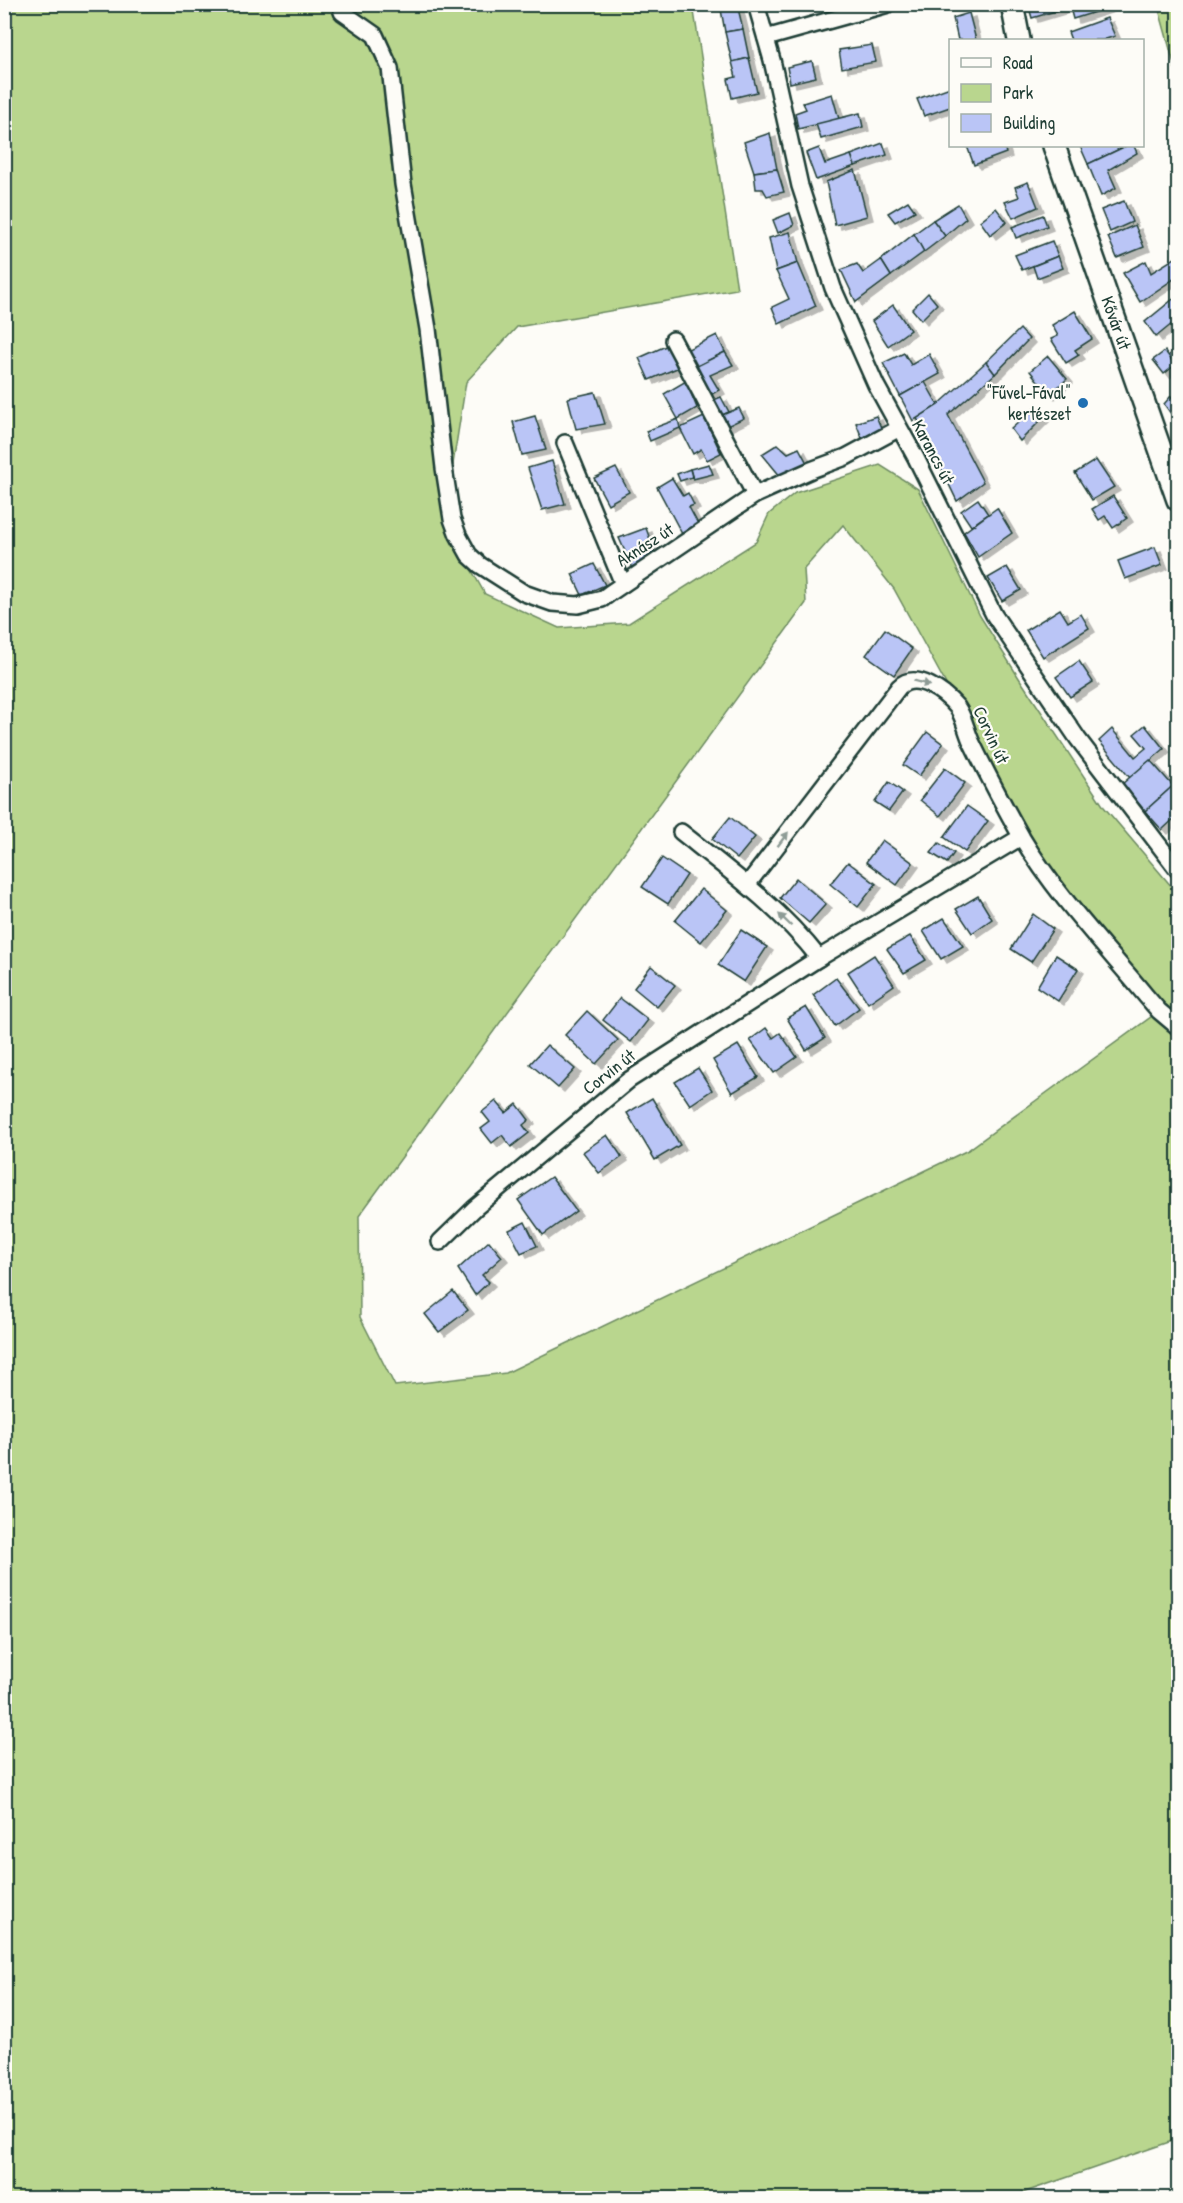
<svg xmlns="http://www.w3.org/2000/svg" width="1183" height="2203" font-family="'Patrick Hand',sans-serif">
	<defs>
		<filter id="shadow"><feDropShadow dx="6" dy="4" stdDeviation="0" flood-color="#0004"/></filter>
	</defs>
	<rect width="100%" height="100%" fill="#fdfcf7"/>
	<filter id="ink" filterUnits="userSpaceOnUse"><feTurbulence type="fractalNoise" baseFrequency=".0167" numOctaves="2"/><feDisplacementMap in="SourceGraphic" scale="12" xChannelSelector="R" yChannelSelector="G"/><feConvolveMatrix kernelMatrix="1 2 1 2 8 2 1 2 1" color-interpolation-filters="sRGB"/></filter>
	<g filter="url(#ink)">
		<g fill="#b9d68e" stroke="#6c8a61" stroke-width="1.5" fill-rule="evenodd">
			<path d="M 5,5 L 693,5 L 737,289 L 517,327 L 466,382 L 444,521 L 485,594 L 559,628 L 629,623 L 756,542 L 769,514 L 795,493 L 880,465 L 918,489 L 980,616 L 1019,678 L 1104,807 L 1178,894 L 1178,2139 L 1008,2198 L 5,2198 ZM 843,525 L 894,589 L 947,686 L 962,718 L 1059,891 L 1159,1011 L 968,1150 L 506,1373 L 395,1386 L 360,1317 L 359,1216 L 806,603 L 804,569 Z"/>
			<polygon points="1178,5 1178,78 1158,6"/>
		</g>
		<g fill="#bac5f6" stroke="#1f3d34" stroke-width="1.5" filter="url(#shadow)">
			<polygon points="720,4 737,4 743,29 725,32"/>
			<polygon points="1028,4 1069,4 1069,7 1032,18"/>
			<polygon points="1069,4 1107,4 1108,8 1073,19"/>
			<polygon points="969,13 976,40 958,40 953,18"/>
			<polygon points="1107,18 1115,36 1103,40 1071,40 1068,32"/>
			<polygon points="743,29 749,58 732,62 725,32"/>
			<polygon points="872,45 876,62 842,68 839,50"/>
			<polygon points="749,58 757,92 732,98 728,79 736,77 732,62"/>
			<polygon points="812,61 816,77 790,83 787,67"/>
			<polygon points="950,87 950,107 924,116 917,99"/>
			<polygon points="832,94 839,119 798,129 795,113 806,109 803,103"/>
			<polygon points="860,113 863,127 821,139 816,124"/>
			<polygon points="770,133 777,169 754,172 744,142"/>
			<polygon points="883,143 887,155 855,166 851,155"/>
			<polygon points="967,146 1004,146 1006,153 974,165"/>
			<polygon points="1080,146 1126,146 1088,164"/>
			<polygon points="1126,146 1134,146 1137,153 1108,170 1116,188 1101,196 1088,164"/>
			<polygon points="819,148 825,164 851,155 855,166 816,180 806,153"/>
			<polygon points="777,169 784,192 767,196 763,189 756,189 754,172"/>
			<polygon points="855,170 867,216 835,225 826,182"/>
			<polygon points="1028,182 1038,207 1013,218 1005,202 1019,197 1015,187"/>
			<polygon points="908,201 915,211 895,222 888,213"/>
			<polygon points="1124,201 1132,222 1110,232 1101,210"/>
			<polygon points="958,204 966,218 945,236 933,220"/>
			<polygon points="996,208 1007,222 990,235 980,221"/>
			<polygon points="790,213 794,225 778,233 773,220"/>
			<polygon points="1043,215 1047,226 1016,238 1012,227"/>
			<polygon points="933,220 945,236 924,252 914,234"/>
			<polygon points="1135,225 1144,247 1117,258 1108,237"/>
			<polygon points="790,232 798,263 776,271 769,238"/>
			<polygon points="914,234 924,252 891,276 881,260"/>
			<polygon points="1052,241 1058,256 1022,270 1015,255"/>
			<polygon points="1058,256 1063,268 1037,278 1033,266"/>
			<polygon points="1178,256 1178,276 1140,302 1123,273 1146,261 1151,273"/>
			<polygon points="881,260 891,276 856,302 841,270 857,264 863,273"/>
			<polygon points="798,263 816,306 779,324 772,307 789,299 776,271"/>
			<polygon points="928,293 937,304 921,320 912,309"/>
			<polygon points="1178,295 1178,319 1156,337 1145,322"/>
			<polygon points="893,305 910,330 888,346 872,321"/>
			<polygon points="1075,311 1092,339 1075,350 1079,355 1066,363 1051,339 1058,336 1052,325"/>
			<polygon points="1020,329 1029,339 995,374 986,362"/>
			<polygon points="717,335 725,352 695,367 686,350"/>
			<polygon points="668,345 677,368 649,380 639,358"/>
			<polygon points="1178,348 1178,363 1175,365 1168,356"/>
			<polygon points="1165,351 1175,365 1164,374 1153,360"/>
			<polygon points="725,352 733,365 710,375 719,390 709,396 695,367"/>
			<polygon points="904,353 911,365 929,354 940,374 900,396 883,363"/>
			<polygon points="1048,356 1067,379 1049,395 1030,371"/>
			<polygon points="986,362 995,374 948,415 983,482 957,501 917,418 938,405"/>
			<polygon points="686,381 697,408 678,419 664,394"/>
			<polygon points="925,382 938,405 913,421 900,396"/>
			<polygon points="595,392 605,424 576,429 568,398"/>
			<polygon points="1171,396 1177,407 1178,405 1177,422 1164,404"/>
			<polygon points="721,397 729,412 720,416 711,401"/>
			<polygon points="739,408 744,418 725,427 720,416"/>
			<polygon points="1034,409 1043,418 1020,441 1011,429"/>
			<polygon points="535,416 546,450 522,455 513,422"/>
			<polygon points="876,416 882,430 862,438 856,423"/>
			<polygon points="704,417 721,453 707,460 701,449 693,454 680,428"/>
			<polygon points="678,419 680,428 650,441 646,431"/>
			<polygon points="778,444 788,453 799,448 808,465 781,477 762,454"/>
			<polygon points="1096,460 1114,487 1092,500 1075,473"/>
			<polygon points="552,461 565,504 542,510 528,468"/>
			<polygon points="709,464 713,474 693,479 690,469"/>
			<polygon points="616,468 629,492 608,504 594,478"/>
			<polygon points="690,469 692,477 680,481 677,474"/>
			<polygon points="672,478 683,496 688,493 694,505 689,507 698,524 682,534 657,487"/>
			<polygon points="1113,496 1127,518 1113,528 1105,516 1099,520 1092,509"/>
			<polygon points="978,499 988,514 971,526 961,511"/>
			<polygon points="997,508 1012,533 978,557 964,532"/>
			<polygon points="646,528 656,556 632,567 619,538"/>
			<polygon points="1155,547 1162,565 1125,579 1118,561"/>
			<polygon points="594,564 605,585 582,595 572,574"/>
			<polygon points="1007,567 1021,590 1002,601 988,578"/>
			<polygon points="1060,609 1068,622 1081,614 1089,628 1043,657 1026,630"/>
			<polygon points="885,629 912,649 894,675 866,655"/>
			<polygon points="1079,661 1093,682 1070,697 1056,677"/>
			<polygon points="1145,725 1164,749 1130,778 1099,741 1112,729 1135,757 1146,748 1134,734"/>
			<polygon points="927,732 943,744 919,776 903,765"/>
			<polygon points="1150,760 1173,786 1145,811 1122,784"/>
			<polygon points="945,768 965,783 940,816 920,800"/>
			<polygon points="889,782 903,792 889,811 875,802"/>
			<polygon points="1176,783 1178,786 1178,815 1162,830 1145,811"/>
			<polygon points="967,806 988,821 965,852 944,837"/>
			<polygon points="730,817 755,837 737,859 712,839"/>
			<polygon points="882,840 913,863 897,885 866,862"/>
			<polygon points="939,843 954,853 947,863 931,853"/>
			<polygon points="662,858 687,875 668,904 642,887"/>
			<polygon points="848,862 876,884 858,907 830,884"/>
			<polygon points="796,878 826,904 809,923 780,898"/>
			<polygon points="701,889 727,910 701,942 675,921"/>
			<polygon points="978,896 992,919 972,933 956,909"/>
			<polygon points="1033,914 1053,929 1031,962 1011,949"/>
			<polygon points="944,918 963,946 941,959 923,931"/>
			<polygon points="741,930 767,947 744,982 718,965"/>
			<polygon points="910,936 926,960 904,973 887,949"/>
			<polygon points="874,955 894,985 868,1003 848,972"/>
			<polygon points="1056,955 1078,969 1058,1001 1037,987"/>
			<polygon points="651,966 675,985 657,1007 634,988"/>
			<polygon points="836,978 859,1008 835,1026 813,995"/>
			<polygon points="620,998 648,1020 631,1042 603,1020"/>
			<polygon points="806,1007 825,1038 806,1050 787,1018"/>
			<polygon points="587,1011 618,1040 596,1064 565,1035"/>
			<polygon points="766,1028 773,1038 780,1033 797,1057 774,1073 750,1040"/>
			<polygon points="547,1045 575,1069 558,1088 530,1064"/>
			<polygon points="738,1045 758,1077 732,1093 713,1060"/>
			<polygon points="698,1068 712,1090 690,1105 675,1082"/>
			<polygon points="652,1098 680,1145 655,1160 627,1113"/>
			<polygon points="496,1101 506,1113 517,1104 529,1120 523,1125 529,1133 511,1147 502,1135 492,1143 481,1129 490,1122 482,1112"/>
			<polygon points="607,1135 622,1157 599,1173 583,1152"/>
			<polygon points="551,1177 576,1211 543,1235 518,1200"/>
			<polygon points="525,1222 537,1246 521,1253 509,1230"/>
			<polygon points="489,1241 502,1257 482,1275 489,1282 475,1295 458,1269"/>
			<polygon points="453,1291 468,1310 439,1332 425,1314"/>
		</g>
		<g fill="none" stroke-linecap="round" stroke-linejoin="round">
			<g stroke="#1f3d34" stroke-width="20">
				<g id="minor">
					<polyline points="756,4 772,60 800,186 833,288 876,385 916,458 994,615 1078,739 1178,870"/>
					<polyline points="342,12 375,35 390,68 403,184 428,329 444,468 452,519 458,535 469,555 480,565 524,593 552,603 578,605 602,599 610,593 755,495 811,470 846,457 898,429"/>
					<polyline points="766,38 888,4"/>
					<polyline points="673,340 755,495"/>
					<polyline points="565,443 623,584"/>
					<path d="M 681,832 C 730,871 780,908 819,958"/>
					<path d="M 747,885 L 899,687 C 916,670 945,693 957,707 C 964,717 966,730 971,741 C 987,774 1004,806 1022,838 C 1056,895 1104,945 1146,996 L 1159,1011 L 1178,1027"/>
					<polyline points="440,1242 475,1208 629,1080 819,958 1021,837"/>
				</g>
			</g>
			<g stroke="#1f3d34" stroke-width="26">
				<g id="secondary">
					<polyline points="1012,4 1019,40"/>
					<polyline points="1054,146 1178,500"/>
				</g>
			</g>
			<use href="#minor" stroke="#fdfcf7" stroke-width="15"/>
			<use href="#secondary" stroke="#fdfcf7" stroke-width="21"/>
		</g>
		<defs><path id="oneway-solid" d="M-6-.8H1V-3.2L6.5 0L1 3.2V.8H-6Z" transform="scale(1.5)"/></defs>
		<g fill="#8e9c96">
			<use href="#oneway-solid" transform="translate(922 683) rotate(16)"/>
			<use href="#oneway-solid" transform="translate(783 839) rotate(-53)"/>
			<use href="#oneway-solid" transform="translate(785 920) rotate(-136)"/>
		</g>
	</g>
	<circle fill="#1f6fb2" stroke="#fdfcf7" stroke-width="2" cx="1083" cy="403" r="6"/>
	<g text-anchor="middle" stroke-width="4.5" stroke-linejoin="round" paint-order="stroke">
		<g font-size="18" fill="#1f3d34" stroke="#fdfcf7">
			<text transform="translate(1116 323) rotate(70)" y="6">Kővár út</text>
			<text transform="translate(933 452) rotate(62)" y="6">Karancs út</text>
			<text transform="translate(645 545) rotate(-33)" y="6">Aknász út</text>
			<text transform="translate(991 735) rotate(65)" y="6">Corvin út</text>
			<text transform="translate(609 1072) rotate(-38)" y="6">Corvin út</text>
		</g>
		<g font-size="18" fill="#1f3d34" stroke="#fdfcf7" text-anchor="end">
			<text x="1071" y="399">"Fűvel-Fával"<tspan x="1071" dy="21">kertészet</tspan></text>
		</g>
	</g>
	<rect width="1183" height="2203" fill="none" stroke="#fdfcf7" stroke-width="24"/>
	<rect x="12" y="12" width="1159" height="2179" fill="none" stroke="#1f3d34" stroke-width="2" filter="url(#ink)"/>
	<rect x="949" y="39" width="195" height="108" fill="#fdfcf7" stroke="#a4b0a9" stroke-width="1.5"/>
	<rect x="961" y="58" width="30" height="9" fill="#fdfcf7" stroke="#a4b0a9" stroke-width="1.5"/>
	<text x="1003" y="69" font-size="18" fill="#1f3d34">Road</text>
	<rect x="961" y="84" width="30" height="18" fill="#b9d68e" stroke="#a4b0a9" stroke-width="1.5"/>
	<text x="1003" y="99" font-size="18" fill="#1f3d34">Park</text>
	<rect x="961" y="114" width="30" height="18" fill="#bac5f6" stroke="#a4b0a9" stroke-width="1.5"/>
	<text x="1003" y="129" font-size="18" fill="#1f3d34">Building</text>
</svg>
